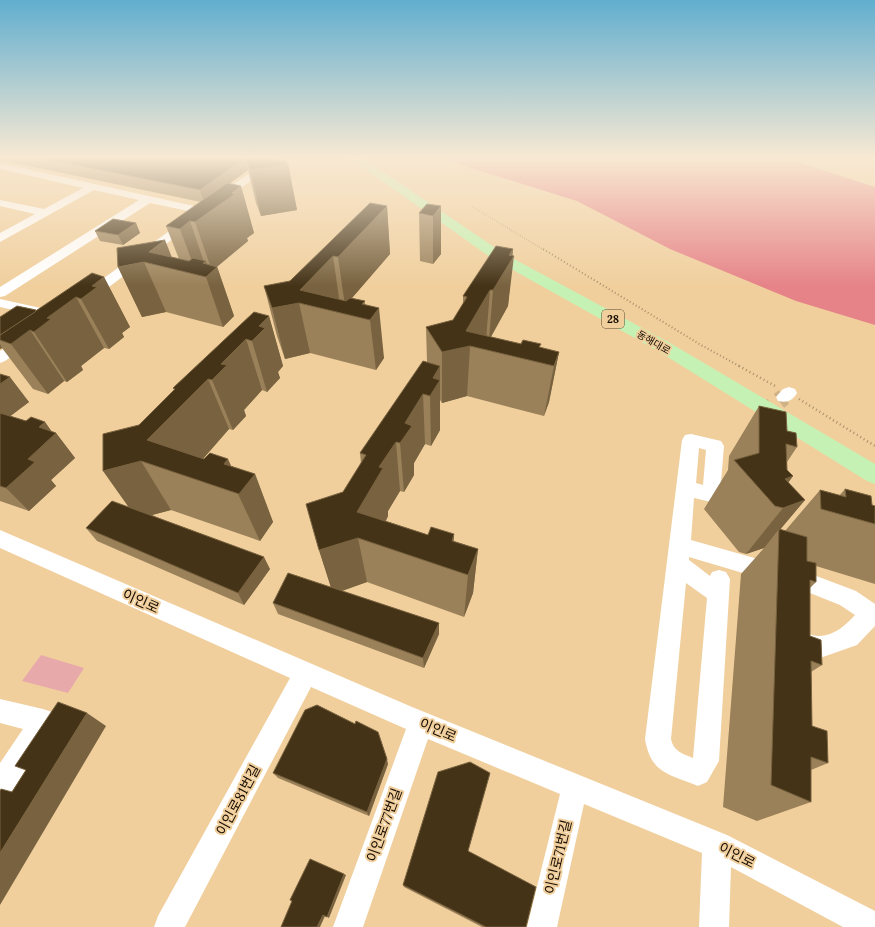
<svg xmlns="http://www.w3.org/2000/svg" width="875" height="927" font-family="Lora,'Noto Sans KR',serif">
	<rect width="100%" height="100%" fill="#f0cf9d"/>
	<polygon fill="#e8a9aa" points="41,655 84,668 68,693 22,681"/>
	<polygon fill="#e68388" points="440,157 782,157 875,187 875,325 796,301 670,249 577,201 474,169"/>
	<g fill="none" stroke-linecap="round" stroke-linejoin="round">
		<polyline stroke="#cfb285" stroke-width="17" stroke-dasharray="17 8" stroke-linecap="butt" points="759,416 784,397"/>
		<polyline stroke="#a88e69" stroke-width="1.5" stroke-dasharray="0.5 2" stroke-linecap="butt" points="473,207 544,250"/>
		<polyline stroke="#a88e69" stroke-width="2" stroke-dasharray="1 2.5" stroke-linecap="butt" points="543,249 701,345 741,367"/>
		<g stroke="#a88e69" stroke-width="2.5" stroke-dasharray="1 3" stroke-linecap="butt">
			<polyline points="739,366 777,387"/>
			<polyline points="799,399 875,446"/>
		</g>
		<g fill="#fff" fill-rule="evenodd">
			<polygon points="272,157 283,157 222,202 214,202 213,200 214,198"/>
			<polygon points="0,163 203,208 209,211 203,214 150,203 5,296 0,297 0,287 139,200 94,190 0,242 0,233 35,214 0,206 0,200 44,209 83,188 0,169"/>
			<polygon points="190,218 194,219 196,221 194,223 93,299 83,299 81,296 83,293 186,219"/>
			<polygon points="0,299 45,309 47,312 45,315 40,316 0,307"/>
			<polygon points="26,335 31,337 33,340 31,343 5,361 0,363 0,351 21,337"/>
			<path d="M 789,387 L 795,389 L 797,393 C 792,401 787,403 778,401 L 776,397 L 783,389 Z"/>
			<path d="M 691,434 L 721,441 L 724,446 L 720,494 L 718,499 L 711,502 L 694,498 L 691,540 L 811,574 L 856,591 L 875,604 L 875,626 L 857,645 L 820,658 L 790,649 L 787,641 L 790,633 C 805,627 808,637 820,636 C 835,635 846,625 855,615 L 840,605 L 810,593 L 689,557 L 689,560 L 710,576 L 712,572 L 719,570 L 726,572 L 730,579 L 719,761 L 707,782 L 698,786 C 669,774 651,774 645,739 L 682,440 L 685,435 ZM 699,448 L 706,450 L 703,485 L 696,483 ZM 686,583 L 707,598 L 693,758 C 683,754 673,751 671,739 Z"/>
			<polygon points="0,530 412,707 727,835 875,911 875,927 843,927 731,867 729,927 699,927 702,853 584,804 557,927 527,927 560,794 428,739 363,927 333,927 406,729 311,687 185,927 154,927 158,916 290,678 0,548"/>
			<polygon points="0,699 43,709 52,712 55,721 52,730 9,796 0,800 0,763 23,729 0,723"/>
		</g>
		<polygon fill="#c5f2b4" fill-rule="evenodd" points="348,157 361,157 503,253 670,343 875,464 875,484 867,481 658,351 493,259"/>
	</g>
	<g fill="#9a815a">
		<polygon points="0,157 286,157 287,164 288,164 297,210 261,216 256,203 248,170 229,184 241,186 254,233 247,238 248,241 217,266 234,316 223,327 166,312 142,317 118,267 172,257 179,259 166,226 201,202 0,160"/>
		<polygon points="387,206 390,254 352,298 365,301 365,305 384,358 376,370 310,353 285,359 277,336 264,286 290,281"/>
		<polygon points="441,206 441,254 433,264 420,261 419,213"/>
		<polygon points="136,223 140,233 123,245 100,241 95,231"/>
		<polygon points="513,249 508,306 491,337 559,352 549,402 544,416 467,396 442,403 440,400 440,430 431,446 425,444 414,463 414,475 404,492 400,491 388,511 388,516 386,521 428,535 454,541 478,549 473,593 464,617 367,582 342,591 439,623 439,634 424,668 278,614 273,603 331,587 319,550 343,492 361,463 360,453 427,362 426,327 453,320 463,304 463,296"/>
		<polygon points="104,277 130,327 122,333 124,337 109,349 104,348 81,366 83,370 67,382 64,381 48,394 33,389 2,348 0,349 0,317 36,310 37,311"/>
		<polygon points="269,316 283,366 278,372 280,378 267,392 262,390 244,410 246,416 233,430 229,429 203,459 231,466 255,474 273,522 260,541 171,510 152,515 270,569 244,605 97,541 86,528 128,507 139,425 174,390 173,388"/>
		<polygon points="0,374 29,402 10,416 26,421 45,422 52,432 56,433 75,458 51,480 56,486 29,511 0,501"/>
		<polygon points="759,406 787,431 797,447 787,462 787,470 793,476 788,483 805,500 780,529 785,531 820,490 839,496 845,489 872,505 875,506 875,584 816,566 816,582 810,588 810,636 822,665 811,672 812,726 828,763 811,770 811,802 757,821 723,807 741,574 764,548 746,554 739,552 704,509 728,470 729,456"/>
		<polygon points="355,724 388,764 369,816 278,778 273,773"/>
		<polygon points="468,851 526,927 482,927 404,887 403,885"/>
	</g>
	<g fill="#78623f">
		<polygon points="247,157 266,157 245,158 248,170 204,202 200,190"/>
		<polygon points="278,157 286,157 287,164 288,164 297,210 261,216 250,170 273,160"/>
		<polygon points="241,186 254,233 247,238 248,241 212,271 195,222"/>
		<polygon points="387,206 390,254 345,306 338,257"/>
		<polygon points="441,206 441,254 433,264 433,216"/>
		<polygon points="190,221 204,262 206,261 210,273 217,267 234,316 223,327 206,277 197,275 180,229"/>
		<polygon points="136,223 140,233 123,245 118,235"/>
		<polygon points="165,240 177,270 149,252"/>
		<polygon points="513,249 512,260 514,256 508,306 489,340 493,290 509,255"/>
		<polygon points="333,256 340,305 300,290"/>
		<polygon points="144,262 166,312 142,317 118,267"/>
		<polygon points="104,277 130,327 122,333 124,337 109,349 81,299 92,286"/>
		<polygon points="490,290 486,340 470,346 467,396 442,403 442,352 466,331"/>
		<polygon points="76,297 104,348 81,366 83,370 67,382 34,332 47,318"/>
		<polygon points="299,303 310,353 285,359 272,308"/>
		<polygon points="379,308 384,358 376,370 370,320"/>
		<polygon points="269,316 283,366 278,372 280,378 267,392 252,341 259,326"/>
		<polygon points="30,330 64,381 48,394 11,344"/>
		<polygon points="246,339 262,390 244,410 246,416 233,430 212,380 221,364"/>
		<polygon points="0,344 2,348 0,349"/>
		<polygon points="559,352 549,402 544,416 554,366"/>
		<polygon points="440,366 440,430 431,446 430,396 433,378"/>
		<polygon points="10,377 29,402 0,424 0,384"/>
		<polygon points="208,379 229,429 187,477 147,440"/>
		<polygon points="423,394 425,444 414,463 414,475 404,492 400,443 405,423"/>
		<polygon points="45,422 54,435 56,433 75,458 51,480 56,486 29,511 6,488 28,459 39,427"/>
		<polygon points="396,442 400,491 388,511 388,516 374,543 357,512 379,467"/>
		<polygon points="228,459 242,490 255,474 273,522 260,541 224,464"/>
		<polygon points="141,461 171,510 137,519 103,471"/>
		<polygon points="793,476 773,503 785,479"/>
		<polygon points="805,500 779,531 779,529 764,548 746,554 783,508"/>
		<polygon points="454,534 453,570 452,541"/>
		<polygon points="358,538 367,582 333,594 319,550"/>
		<polygon points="478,549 473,593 464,617 468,575"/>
		<polygon points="264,557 270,569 244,605 238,593"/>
		<polygon points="439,623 439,634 424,668 423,658"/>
		<polygon points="87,713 106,726 0,905 0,853"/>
		<polygon points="387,759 388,764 369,816 367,812"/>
		<polygon points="344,874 346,875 329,918 327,917"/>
		<polygon points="323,915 325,916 320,927 317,927"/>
	</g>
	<g fill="#443317" stroke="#78623f">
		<polygon points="35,157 247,157 200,190"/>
		<polygon points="254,157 278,157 273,160 288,164 250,170 245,158"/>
		<polygon points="227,183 241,186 232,193 235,194 195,222 190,221 180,229 166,226"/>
		<polygon points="370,203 387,206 338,257 333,256 300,290 346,301 350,298 365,301 362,304 379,308 370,320 299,303 272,308 264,286 290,281"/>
		<polygon points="427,204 441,206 433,216 419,213"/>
		<polygon points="113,219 136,223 118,235 95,231"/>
		<polygon points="165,240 149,252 189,261 193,258 206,261 203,263 217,267 206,277 144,262 118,267 117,248"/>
		<polygon points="496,246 513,249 509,255 514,256 493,290 490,290 466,331 521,344 523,340 541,344 539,347 559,352 554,366 470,346 442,352 426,327 453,320 467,297 463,296"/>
		<polygon points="92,273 104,277 92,286 97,287 81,299 76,297 47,318 51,319 34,332 30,330 11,344 0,340 0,335"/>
		<polygon points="17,306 36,310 35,312 0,335 0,317"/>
		<polygon points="254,312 269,316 259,326 265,328 252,341 246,339 221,364 227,365 212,380 208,379 147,440 204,459 210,453 228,459 224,464 255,474 239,494 141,461 103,471 103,434 139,425 175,389 173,388"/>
		<polygon points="423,361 440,366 433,378 440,380 430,396 423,394 405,423 412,426 400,443 396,442 379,467 383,468 357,512 428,535 431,527 454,534 452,541 478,549 468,575 358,538 319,550 306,504 343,492 366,455 360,453"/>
		<polygon points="0,374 10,377 0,384"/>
		<polygon points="759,406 786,412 787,431 796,433 797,447 786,444 787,470 793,476 785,479 805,500 783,508 775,506 734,460 759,453"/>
		<polygon points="0,413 26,421 31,417 45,422 39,427 56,433 28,459 35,462 6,488 0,486"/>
		<polygon points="845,489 871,496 872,505 875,506 875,524 821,509 820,490 846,497"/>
		<polygon points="112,501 264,557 238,593 86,528"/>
		<polygon points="779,529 807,537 807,561 816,563 816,582 810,580 810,636 821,640 822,665 811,661 812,726 827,731 828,763 811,757 811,802 771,785"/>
		<polygon points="288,573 439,623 423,658 273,603"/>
		<polygon points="58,702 87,713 0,853 0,791 1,789 12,792 26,770 15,766"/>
		<polygon points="317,705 355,724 356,721 378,732 387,759 367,812 273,773 305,710"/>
		<polygon points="470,762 490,773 468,851 536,887 526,927 486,927 403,885 438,772"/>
		<polygon points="310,859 344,874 327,917 323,915 317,927 281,927 292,901 290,900"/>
	</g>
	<linearGradient id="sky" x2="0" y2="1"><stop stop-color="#61aecf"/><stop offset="0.55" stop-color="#f8e9d3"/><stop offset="1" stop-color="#f8e9d3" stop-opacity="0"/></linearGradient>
	<rect width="875" height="286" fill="url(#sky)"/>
	<g text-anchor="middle" stroke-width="4" stroke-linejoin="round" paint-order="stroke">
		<g font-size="10" fill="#160b00" stroke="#f0cf9d">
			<text transform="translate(654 342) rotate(30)" y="4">동해대로</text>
		</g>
		<rect fill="#f0cf9d" stroke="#57462f" stroke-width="1" x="602" y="310" width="22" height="18" rx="3"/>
		<g font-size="11" font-weight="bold" fill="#160b00">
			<text x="613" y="323">28</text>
		</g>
		<g font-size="14" fill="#160b00" stroke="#f0cf9d">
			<text transform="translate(141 601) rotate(24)" y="5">이인로</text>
			<text transform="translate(438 730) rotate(23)" y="5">이인로</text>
			<text transform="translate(238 800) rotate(-62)" y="5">이인로81번길</text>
			<text transform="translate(384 825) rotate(-70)" y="5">이인로77번길</text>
			<text transform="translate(737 855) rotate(27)" y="5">이인로</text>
			<text transform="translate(558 857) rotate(-77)" y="5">이인로71번길</text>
		</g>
	</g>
</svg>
